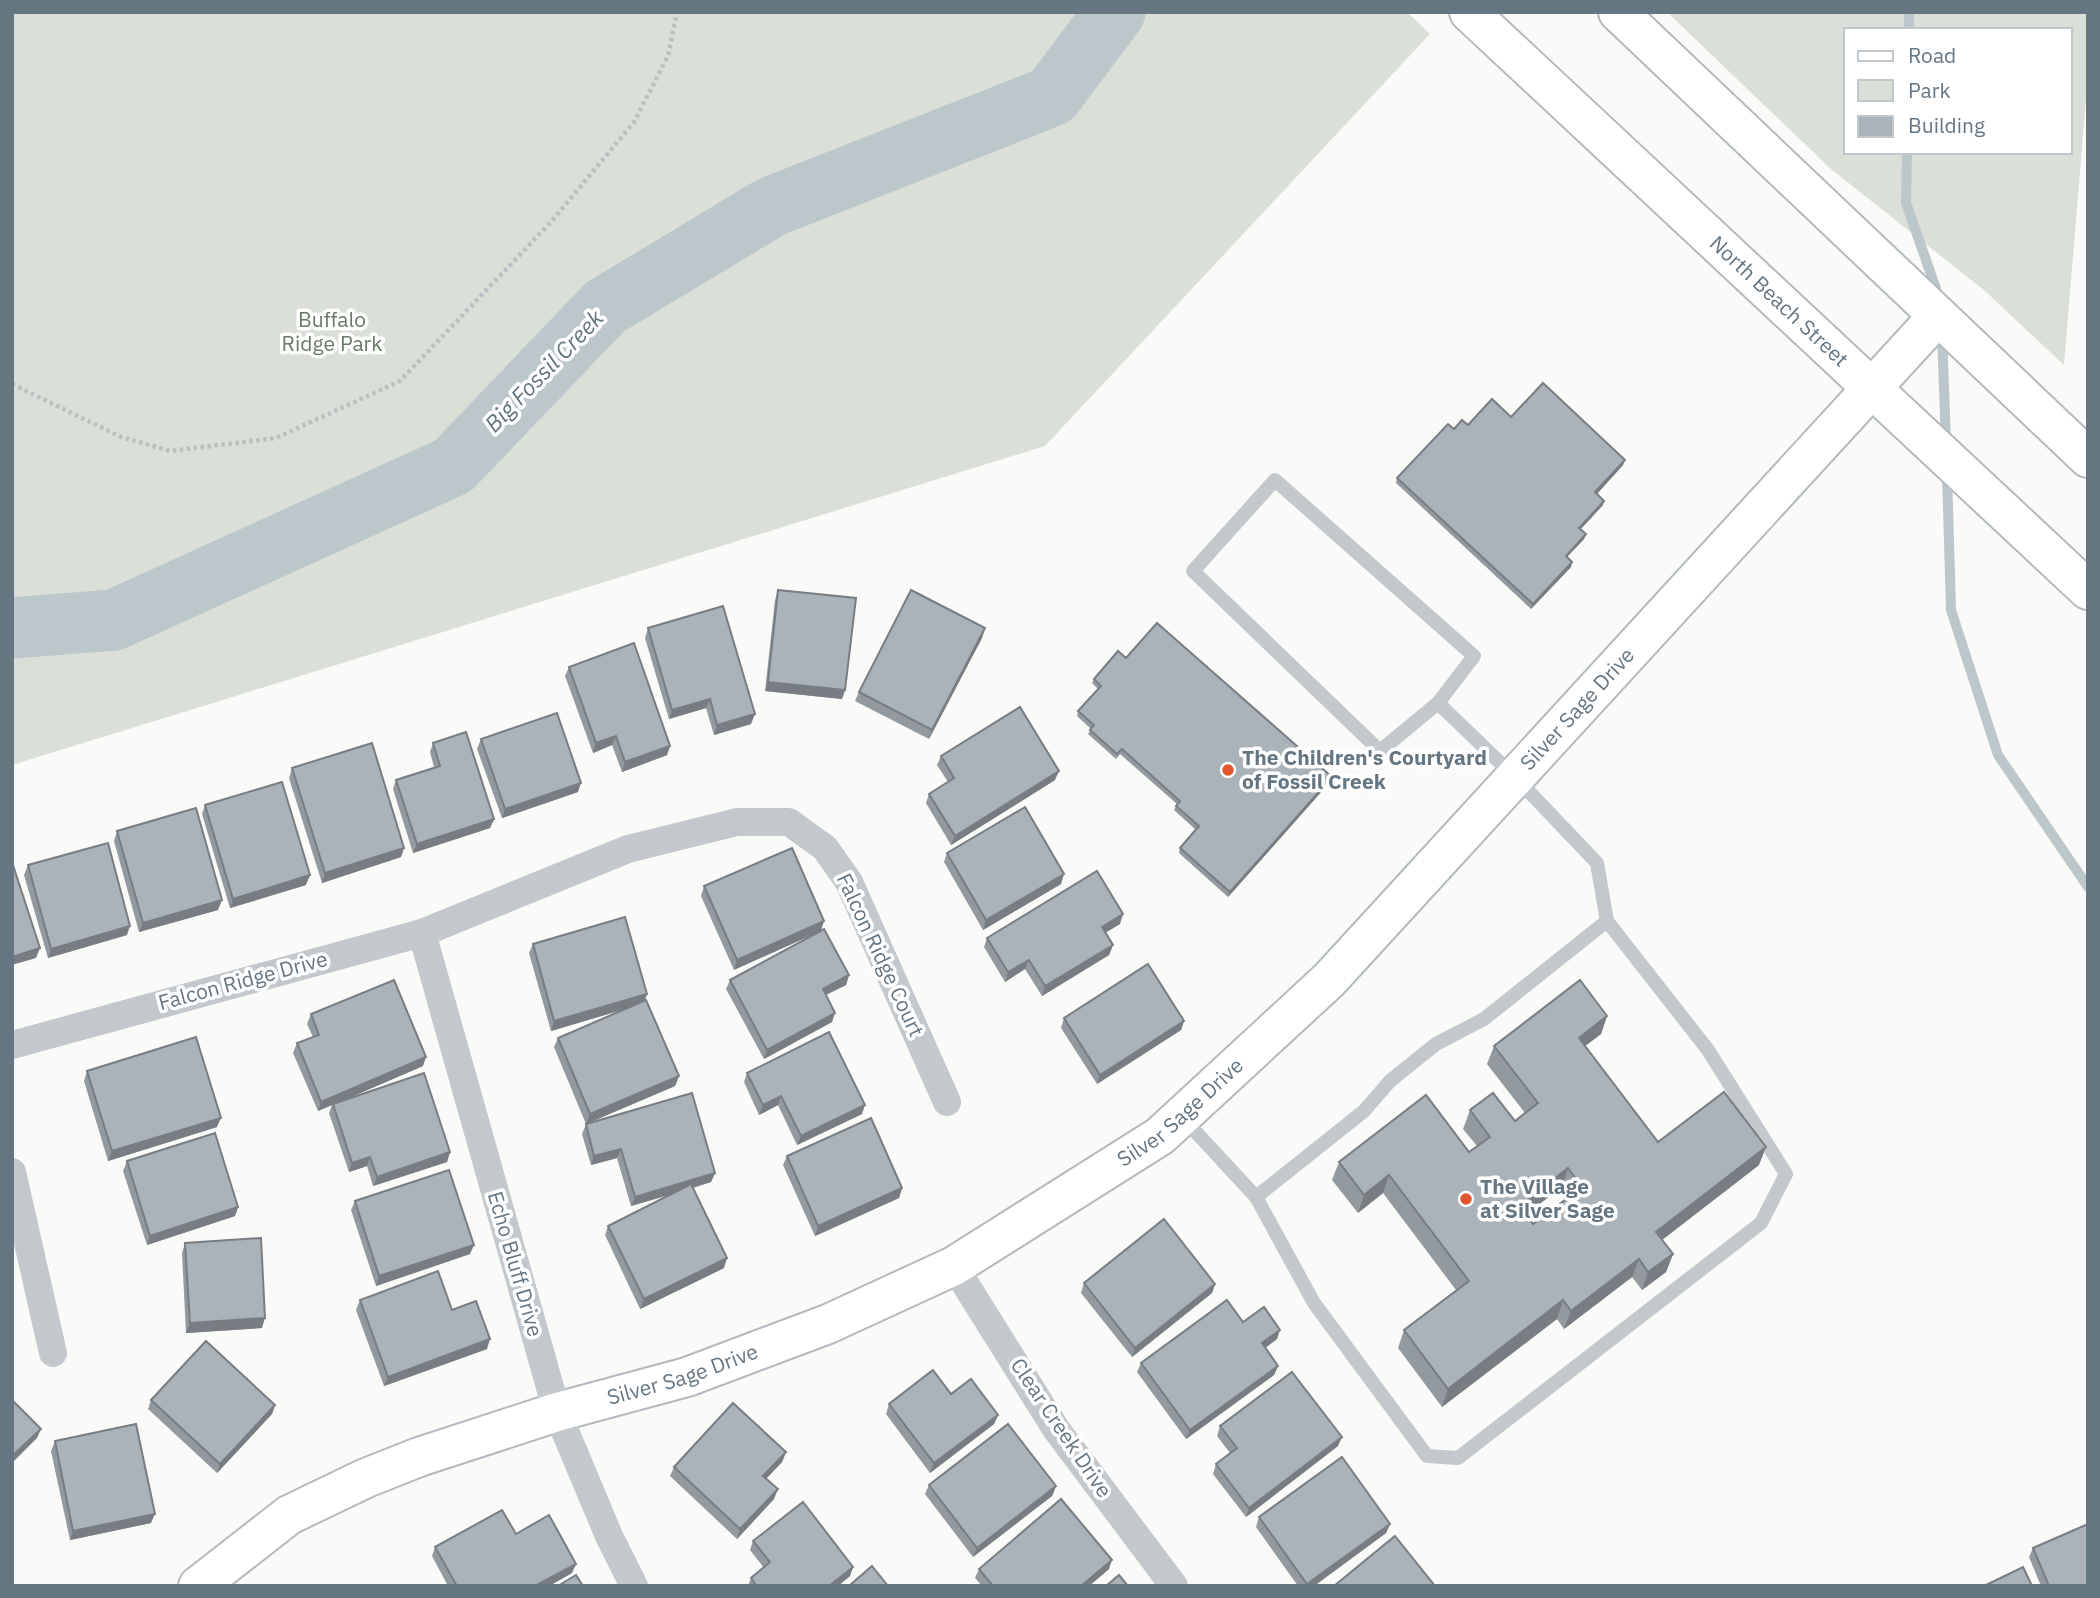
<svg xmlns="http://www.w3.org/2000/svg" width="2100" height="1598" font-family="'IBM Plex Sans',sans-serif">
	<rect width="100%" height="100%" fill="#fafaf8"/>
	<g fill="#dadfd7" fill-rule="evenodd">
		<polygon points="12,12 1407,12 1430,34 1045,446 12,765"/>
		<path d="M 1667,12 L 2088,12 L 2088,74 L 2064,365 L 1985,291 L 1831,169 ZM 1846,30 L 2070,30 L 2070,152 L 1846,152 Z"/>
	</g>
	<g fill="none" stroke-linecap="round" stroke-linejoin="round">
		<g stroke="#bbc7cb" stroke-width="10">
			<polyline points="1909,30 1909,12"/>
			<polyline points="1907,152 1906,203 1940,300"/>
			<polyline points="1942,333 1946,443"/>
			<polyline points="1947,473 1951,610 1998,755 2088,887"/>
		</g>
		<polyline stroke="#bbc7cb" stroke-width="61" points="12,628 114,620 453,466 605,307 771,207 1052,96 1115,12"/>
		<g stroke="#b3babf" stroke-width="42">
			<g id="secondary">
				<path id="s1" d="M 1469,12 L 2088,590"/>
				<polyline points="1618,12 2088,458"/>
				<path id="s2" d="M 198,1586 L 289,1515 L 366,1478 L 419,1457 L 557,1412 L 687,1377 L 828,1324 L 954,1266 L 1160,1136 L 1329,980 L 1938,316"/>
			</g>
		</g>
		<polyline stroke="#bbbfc2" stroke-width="4.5" stroke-dasharray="3.5 3.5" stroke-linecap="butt" points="12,384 121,437 170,451 276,438 400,381 551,222 634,122 668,56 677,12"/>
		<g stroke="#c3c8cc" stroke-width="14">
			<polyline points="1182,1117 1256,1197 1364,1111 1390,1081 1436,1044 1484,1019 1607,921 1597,863 1515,777 1438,703 1474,656 1275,480 1193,571 1380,751 1438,703"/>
			<polyline points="1256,1197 1314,1303 1427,1456 1458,1458 1761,1223 1786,1174 1708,1050 1607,921"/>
		</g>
		<g stroke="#c3c8cc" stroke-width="28">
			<polyline points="422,933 557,1412 609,1536 634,1586"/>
			<polyline points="12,1045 422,933 628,849 737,822 789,822 825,848 849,882 947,1102"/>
			<polyline points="12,1172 53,1353"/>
			<polyline points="954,1266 1056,1429 1174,1586"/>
		</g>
		<use href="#secondary" stroke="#fff" stroke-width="38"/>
	</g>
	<g fill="#929a9f" fill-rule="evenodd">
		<polygon points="1511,417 1625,460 1623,465 1597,494 1603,505 1581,529 1586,534 1584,539 1567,557 1572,562 1571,567 1531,609 1396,483 1397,478 1454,429 1468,425"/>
		<polygon points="778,590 845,690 842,699 765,691 775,600"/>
		<polygon points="648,628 751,724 714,735 706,708 669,719 645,638"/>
		<polygon points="985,628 982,638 929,739 855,701 859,692"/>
		<polygon points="1126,658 1332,777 1330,782 1228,897 1179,853 1180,848 1196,830 1174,810 1177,804 1120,754 1116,759 1088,734 1091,729 1077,716 1078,711 1098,689 1092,683 1094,679"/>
		<polygon points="569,667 670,746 667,755 622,772 612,745 593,753 565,676"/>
		<polygon points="481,739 578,792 502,818 477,749"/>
		<polygon points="433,743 494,819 490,828 413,853 393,789 396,780 434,767 430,752"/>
		<polygon points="941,756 1055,780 951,845 926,803 929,794 948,782 937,765"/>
		<polygon points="292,768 404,848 401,857 322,883 289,778"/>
		<polygon points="205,805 306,885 230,908 202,814"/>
		<polygon points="117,831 218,910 139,932 114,841"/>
		<polygon points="792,848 734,970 701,896 704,886"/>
		<polygon points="947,853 1061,884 983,930 944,862"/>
		<polygon points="28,865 127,935 48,958 24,875"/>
		<polygon points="1120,924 1105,933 1113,945 1109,955 1042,996 1025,969 1005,982 984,947 987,938"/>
		<polygon points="533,944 645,1001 679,1076 675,1086 586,1124 554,1047 558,1038 626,1009 551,1031 529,953"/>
		<polygon points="849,975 846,985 826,995 832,1022 764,1059 726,989 730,980"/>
		<polygon points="311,1014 423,1066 347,1099 450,1152 447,1162 373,1186 367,1166 349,1172 329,1113 332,1105 318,1111 293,1053 297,1043 313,1037 307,1024"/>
		<path d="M 1607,1016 L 1601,1034 L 1585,1046 L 1658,1142 L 1759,1165 L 1662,1240 L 1673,1254 L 1666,1272 L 1642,1290 L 1632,1277 L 1564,1329 L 1557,1319 L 1442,1407 L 1398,1348 L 1404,1330 L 1456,1290 L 1383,1193 L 1358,1213 L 1332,1180 L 1339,1162 L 1469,1152 L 1477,1146 L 1463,1129 L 1470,1110 L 1515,1121 L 1525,1113 L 1487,1064 L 1494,1046 ZM 1562,1187 L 1569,1196 L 1533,1224 L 1526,1214 Z"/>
		<polygon points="1064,1018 1184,1021 1181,1030 1097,1084 1061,1028"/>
		<polygon points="87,1071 217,1127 108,1161 84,1081"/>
		<polygon points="747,1073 862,1114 797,1145 778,1105 759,1115 744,1082"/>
		<polygon points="586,1124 715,1173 711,1182 693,1188 724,1268 640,1309 605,1235 608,1226 673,1194 631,1206 617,1158 591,1165 582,1134"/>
		<polygon points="787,1156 902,1188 899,1198 815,1236 783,1165"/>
		<polygon points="127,1161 238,1207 235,1216 147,1245 123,1171"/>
		<polygon points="355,1201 470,1254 376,1286 351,1210"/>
		<polygon points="185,1243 262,1328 186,1333 182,1253"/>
		<polygon points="1084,1283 1215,1284 1212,1293 1132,1357 1081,1293"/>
		<polygon points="360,1300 452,1310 487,1349 384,1386 356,1310"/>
		<polygon points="1243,1322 1277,1339 1265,1348 1278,1366 1274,1375 1186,1439 1137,1372 1141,1363"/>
		<polygon points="951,1394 998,1415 994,1424 930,1473 886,1414 889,1404"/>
		<polygon points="151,1400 275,1405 272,1414 217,1473 148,1409"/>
		<polygon points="1220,1426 1338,1446 1246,1517 1213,1474 1216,1464 1230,1453 1217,1436"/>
		<polygon points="55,1441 151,1523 70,1540 51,1451"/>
		<polygon points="786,1452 782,1462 766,1479 774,1499 737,1539 670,1476 674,1467"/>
		<polygon points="929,1485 1056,1486 1052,1496 973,1557 925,1494"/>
		<polygon points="1259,1517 1390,1524 1386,1533 1314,1586 1298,1586 1256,1527"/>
		<polygon points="516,1534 572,1573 549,1586 448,1586 432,1556 435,1547"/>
		<polygon points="753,1541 853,1567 850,1576 838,1586 748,1586 751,1578 764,1568 750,1550"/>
		<polygon points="2033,1548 2088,1586 2041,1586 2029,1557"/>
		<polygon points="979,1569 1109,1569 1089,1586 982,1586 975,1578"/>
	</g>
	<g fill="#777d82">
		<polygon points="1625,460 1623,465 1594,497 1595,492"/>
		<polygon points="1604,501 1603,505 1577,533 1579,528"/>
		<polygon points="1586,534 1584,539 1564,560 1566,556"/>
		<polygon points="1572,562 1571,567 1531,609 1533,604"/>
		<polygon points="985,628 982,638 929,739 932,730"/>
		<polygon points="768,682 845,690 842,699 765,691"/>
		<polygon points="710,699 706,708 669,719 672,710"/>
		<polygon points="755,714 751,724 714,735 717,725"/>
		<polygon points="616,736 612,745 593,753 596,743"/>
		<polygon points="670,746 667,755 622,772 625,762"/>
		<polygon points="1059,771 1055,780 951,845 955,836"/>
		<polygon points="1332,777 1330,782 1228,897 1230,892"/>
		<polygon points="581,783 578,792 502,818 505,809"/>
		<polygon points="494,819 490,828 413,853 417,844"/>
		<polygon points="404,848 401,857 322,883 325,873"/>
		<polygon points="1064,874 1061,884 983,930 986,920"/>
		<polygon points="310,875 306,885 230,908 233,899"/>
		<polygon points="222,900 218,910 139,932 143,923"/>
		<polygon points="1123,914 1120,924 1098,937 1102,927"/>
		<polygon points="824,921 821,931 734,970 737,960"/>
		<polygon points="130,926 127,935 48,958 51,949"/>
		<polygon points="1113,945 1109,955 1042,996 1045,986"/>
		<polygon points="40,948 36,958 12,965 12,957"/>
		<polygon points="1029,960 1025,969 1005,982 1008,972"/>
		<polygon points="849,975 846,985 819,998 823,989"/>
		<polygon points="647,994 644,1003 551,1031 554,1021"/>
		<polygon points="835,1013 832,1022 764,1059 767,1050"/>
		<polygon points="1607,1016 1601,1034 1572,1056 1579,1038"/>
		<polygon points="1184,1021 1181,1030 1097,1084 1100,1075"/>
		<polygon points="426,1057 423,1066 318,1111 321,1102"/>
		<polygon points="679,1076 675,1086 586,1124 590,1114"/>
		<polygon points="781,1096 778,1105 759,1115 763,1105"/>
		<polygon points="865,1105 862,1114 797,1145 801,1136"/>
		<polygon points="221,1118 217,1127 108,1161 112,1151"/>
		<polygon points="1766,1147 1759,1165 1649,1250 1656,1232"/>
		<polygon points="621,1149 617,1158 591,1165 594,1156"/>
		<polygon points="450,1152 447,1162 373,1186 377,1177"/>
		<polygon points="370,1157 367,1166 349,1172 352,1163"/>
		<polygon points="1568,1168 1562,1187 1513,1224 1520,1206"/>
		<polygon points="715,1173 711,1182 631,1206 635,1197"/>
		<polygon points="1389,1175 1383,1193 1358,1213 1364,1195"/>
		<polygon points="902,1188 899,1198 815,1236 818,1226"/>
		<polygon points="238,1207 235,1216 147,1245 150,1236"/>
		<polygon points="474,1245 470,1254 376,1286 379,1276"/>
		<polygon points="1673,1254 1666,1272 1642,1290 1648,1272"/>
		<polygon points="727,1258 724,1268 640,1309 644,1299"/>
		<polygon points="1639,1259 1632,1277 1564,1329 1571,1311"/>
		<polygon points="1215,1284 1212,1293 1132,1357 1135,1348"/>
		<polygon points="1563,1300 1557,1319 1442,1407 1448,1389"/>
		<polygon points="265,1318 262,1328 186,1333 190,1323"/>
		<polygon points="1280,1330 1277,1339 1258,1353 1262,1343"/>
		<polygon points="490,1339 487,1349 384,1386 388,1377"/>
		<polygon points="1278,1366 1274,1375 1186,1439 1190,1430"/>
		<polygon points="275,1405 272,1414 217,1473 220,1464"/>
		<polygon points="998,1415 994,1424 930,1473 934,1463"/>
		<polygon points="41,1429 37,1438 12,1463 12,1456"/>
		<polygon points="1342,1437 1338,1446 1246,1517 1249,1508"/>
		<polygon points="786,1452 782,1462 760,1485 763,1476"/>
		<polygon points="1056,1486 1052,1496 973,1557 977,1548"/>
		<polygon points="778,1489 774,1499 737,1539 740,1529"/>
		<polygon points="155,1514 151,1523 70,1540 73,1531"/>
		<polygon points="1390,1524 1386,1533 1314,1586 1306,1586 1307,1584"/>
		<polygon points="1112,1560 1109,1569 1089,1586 1081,1586"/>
		<polygon points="576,1564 572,1573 549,1586 535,1586"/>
		<polygon points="853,1567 850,1576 838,1586 829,1586"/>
	</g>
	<g fill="#aab3b9" stroke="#777d82" stroke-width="2" fill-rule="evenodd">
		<polygon points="1543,383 1625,460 1595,492 1604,501 1579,528 1586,534 1566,556 1572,562 1533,604 1397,478 1448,424 1454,429 1462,420 1468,425 1492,399 1511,417"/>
		<polygon points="778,590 856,598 845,690 768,682"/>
		<polygon points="911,590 985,628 932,730 859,692"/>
		<polygon points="723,606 755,714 717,725 710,699 672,710 648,628"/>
		<polygon points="1157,623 1332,777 1230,892 1180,848 1199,826 1176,806 1180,801 1122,749 1117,754 1090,730 1094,725 1078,711 1101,686 1094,679 1118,651 1126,658"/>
		<polygon points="634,643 670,746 625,762 616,736 596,743 569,667"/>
		<polygon points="1020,707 1059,771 955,836 929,794 954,778 941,756"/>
		<polygon points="557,713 581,783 505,809 481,739"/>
		<polygon points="466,732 494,819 417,844 396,780 440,766 433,743"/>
		<polygon points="372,743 404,848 325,873 292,768"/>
		<polygon points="282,782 310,875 233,899 205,805"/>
		<polygon points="1025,807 1064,874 986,920 947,853"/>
		<polygon points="196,808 222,900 143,923 117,831"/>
		<polygon points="108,843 130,926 51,949 28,865"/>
		<polygon points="792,848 824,921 737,960 704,886"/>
		<polygon points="12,862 40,948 12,957"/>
		<polygon points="1097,871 1123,914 1102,927 1113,945 1045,986 1029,960 1008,972 987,938"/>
		<polygon points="625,917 647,994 554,1021 533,944"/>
		<polygon points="824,929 849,975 823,989 835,1013 767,1050 730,980"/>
		<polygon points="1148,964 1184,1021 1100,1075 1064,1018"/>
		<polygon points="394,980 426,1057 321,1102 297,1043 319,1035 311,1014"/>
		<path d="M 1580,980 L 1607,1016 L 1579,1038 L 1658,1142 L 1724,1092 L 1766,1147 L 1656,1232 L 1673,1254 L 1648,1272 L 1639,1259 L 1571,1311 L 1563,1300 L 1448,1389 L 1404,1330 L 1469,1281 L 1389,1175 L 1364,1195 L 1339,1162 L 1426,1095 L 1469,1152 L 1490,1137 L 1470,1110 L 1493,1093 L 1515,1121 L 1538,1103 L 1494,1046 ZM 1568,1168 L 1582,1187 L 1533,1224 L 1520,1206 Z"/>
		<polygon points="646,1000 679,1076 590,1114 558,1038"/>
		<polygon points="829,1032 865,1105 801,1136 781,1096 763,1105 747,1073"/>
		<polygon points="196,1037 221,1118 112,1151 87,1071"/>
		<polygon points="424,1073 450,1152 377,1177 370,1157 352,1163 333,1104"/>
		<polygon points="692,1093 715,1173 635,1197 621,1149 594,1156 586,1124"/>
		<polygon points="871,1118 902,1188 818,1226 787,1156"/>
		<polygon points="215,1133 238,1207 150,1236 127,1161"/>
		<polygon points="449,1170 474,1245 379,1276 355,1201"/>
		<polygon points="691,1184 727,1258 644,1299 608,1226"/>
		<polygon points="1164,1219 1215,1284 1135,1348 1084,1283"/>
		<polygon points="261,1238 265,1318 190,1323 185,1243"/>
		<polygon points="438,1271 452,1310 476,1301 490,1339 388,1377 360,1300"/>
		<polygon points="1227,1300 1243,1322 1264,1307 1280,1330 1262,1343 1278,1366 1190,1430 1141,1363"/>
		<polygon points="206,1341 275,1405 220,1464 151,1400"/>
		<polygon points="933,1370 951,1394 971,1379 998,1415 934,1463 889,1404"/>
		<polygon points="1292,1372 1342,1437 1249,1508 1216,1464 1237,1448 1220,1426"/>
		<polygon points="12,1400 41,1429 12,1456"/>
		<polygon points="733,1403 786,1452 763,1476 778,1489 740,1529 674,1467"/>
		<polygon points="136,1424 155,1514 73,1531 55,1441"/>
		<polygon points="1008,1424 1056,1486 977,1548 929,1485"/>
		<polygon points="1342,1457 1390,1524 1307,1584 1259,1517"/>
		<polygon points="1061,1499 1112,1560 1081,1586 993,1586 979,1569"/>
		<polygon points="803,1502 853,1567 829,1586 757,1586 751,1578 770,1562 753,1541"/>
		<polygon points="502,1510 516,1534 549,1515 576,1564 535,1586 457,1586 435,1547"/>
		<polygon points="2088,1524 2088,1586 2049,1586 2033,1548"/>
		<polygon points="1395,1536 1435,1586 1334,1586"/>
		<polygon points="872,1566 888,1586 849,1586"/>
		<polygon points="2023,1567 2032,1586 1984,1586"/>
		<polygon points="576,1575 583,1586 558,1586"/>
		<polygon points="1119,1575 1128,1586 1106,1586"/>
	</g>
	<g fill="#e4572e" stroke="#fff" stroke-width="2.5">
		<circle cx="1228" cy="770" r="7"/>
		<circle cx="1466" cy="1199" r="7"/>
	</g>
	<g text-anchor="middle" stroke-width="7" stroke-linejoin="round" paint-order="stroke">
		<g font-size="21" fill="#657683" stroke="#fff">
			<text dy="7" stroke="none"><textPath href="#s1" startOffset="424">North Beach Street</textPath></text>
			<text dy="7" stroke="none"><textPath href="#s2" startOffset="1668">Silver Sage Drive</textPath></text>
			<text transform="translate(880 955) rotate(65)" y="7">Falcon Ridge Court</text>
			<text transform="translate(243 981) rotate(-15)" y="7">Falcon Ridge Drive</text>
			<text dy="7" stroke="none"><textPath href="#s2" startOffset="1101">Silver Sage Drive</textPath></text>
			<text transform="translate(515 1264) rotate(74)" y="7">Echo Bluff Drive</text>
			<text dy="7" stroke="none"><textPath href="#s2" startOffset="534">Silver Sage Drive</textPath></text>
			<text transform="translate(1061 1428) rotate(56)" y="7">Clear Creek Drive</text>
		</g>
		<g font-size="21" fill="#687a64" stroke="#fff">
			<text x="332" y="327">Buffalo<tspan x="332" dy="24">Ridge Park</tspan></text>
		</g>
		<g font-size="21" font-weight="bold" fill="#657683" stroke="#fff" text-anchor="start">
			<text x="1242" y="765">The Children's Courtyard<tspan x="1242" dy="24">of Fossil Creek</tspan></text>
			<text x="1480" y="1194">The Village<tspan x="1480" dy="24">at Silver Sage</tspan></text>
		</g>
		<g font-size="23" font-style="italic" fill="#60757c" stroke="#fff">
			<text transform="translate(544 371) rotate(-46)" y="8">Big Fossil Creek</text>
		</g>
	</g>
	<rect width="2100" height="1598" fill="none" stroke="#657683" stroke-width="28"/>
	<rect x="1844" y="28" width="228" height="126" fill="#ffffff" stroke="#c1c8cd" stroke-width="2"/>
	<rect x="1858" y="51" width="35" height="10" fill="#ffffff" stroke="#c1c8cd" stroke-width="2"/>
	<text x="1908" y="63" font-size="21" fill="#657683">Road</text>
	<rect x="1858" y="80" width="35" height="21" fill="#dadfd7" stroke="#c1c8cd" stroke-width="2"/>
	<text x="1908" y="98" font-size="21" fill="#657683">Park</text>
	<rect x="1858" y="116" width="35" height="21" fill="#aab3b9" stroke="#c1c8cd" stroke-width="2"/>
	<text x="1908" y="133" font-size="21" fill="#657683">Building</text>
</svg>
